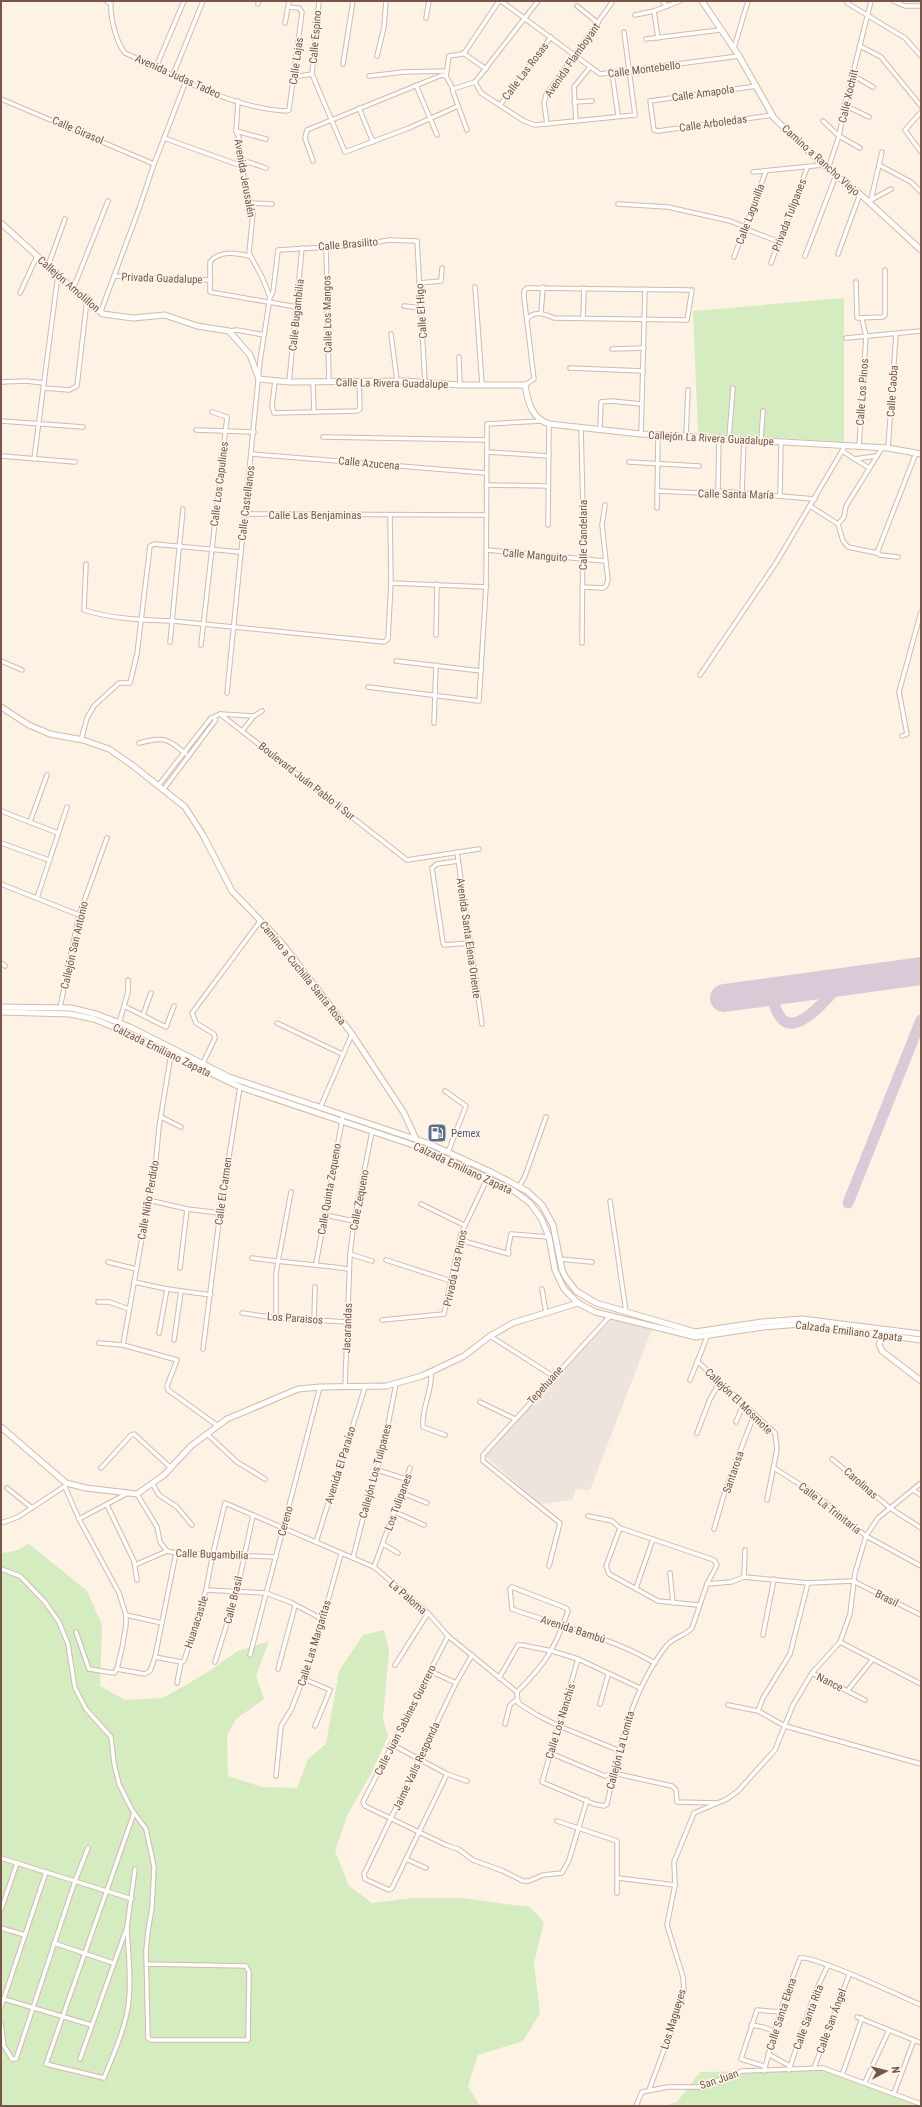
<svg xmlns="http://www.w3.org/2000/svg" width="922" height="2107" font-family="'Roboto Condensed',sans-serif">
	<rect width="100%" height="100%" fill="#fdf2e4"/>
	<polygon fill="#ede4de" points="612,1319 652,1329 590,1490 576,1489 572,1500 541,1504 485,1456 554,1378"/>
	<g fill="#d5ecc1">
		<polygon points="844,298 844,442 698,433 693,311"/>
		<polygon points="29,1544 87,1591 102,1625 100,1686 125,1700 163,1698 208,1672 236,1652 269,1641 256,1676 264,1699 236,1719 227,1735 228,1776 262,1787 297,1788 308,1759 326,1744 339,1671 363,1635 384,1630 389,1651 383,1719 388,1736 371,1774 348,1814 335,1851 349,1886 372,1903 414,1898 461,1898 530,1907 544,1922 534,1963 540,2013 523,2041 478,2055 468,2086 480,2106 1,2106 1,1553 15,1551"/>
		<polygon points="822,2070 921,2106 665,2106 677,2102 700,2072"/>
	</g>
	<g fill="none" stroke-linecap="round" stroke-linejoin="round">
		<g stroke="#d8cad6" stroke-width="11">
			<path d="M 772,992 C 781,1056 821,1005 842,982"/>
			<polyline points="848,1203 921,1020"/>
		</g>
		<polyline stroke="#d8cad6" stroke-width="28" points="724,998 921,971"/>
		<g stroke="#d1baac" stroke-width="5.5">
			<g id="street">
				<path d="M 106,1 L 111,4 C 110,17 116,42 125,53 C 176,76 230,108 286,111 L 289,110 L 302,12 L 299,8 L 288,7"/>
				<polyline points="319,1 312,74 345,152 409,128 458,106"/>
				<polyline points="501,1 600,74 739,56"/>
				<polyline points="662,1 667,6"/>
				<polyline points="893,1 905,6 921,6"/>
				<polyline points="847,3 905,38 921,56"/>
				<polyline points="258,4 259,1"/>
				<polyline points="577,6 598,23"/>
				<polyline points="654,11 658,38"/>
				<polyline points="635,15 654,11 680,1"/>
				<polyline points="426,18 429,1"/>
				<polyline points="285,23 289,1"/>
				<polyline points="646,39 720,30"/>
				<polyline points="860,46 881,57 921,106"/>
				<polyline points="734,48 748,1"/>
				<polyline points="463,53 486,69"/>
				<polyline points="377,56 384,27 386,1"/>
				<polyline points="343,64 353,1"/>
				<polyline points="156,67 184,1"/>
				<polyline points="612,73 618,115"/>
				<polyline points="173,75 203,1"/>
				<polyline points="852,75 873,87"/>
				<polyline points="369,76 404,72 447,71"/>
				<polyline points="294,77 312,74"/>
				<polyline points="475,82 481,93 524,121 535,125 635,115 624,32"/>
				<polyline points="416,85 437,135"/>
				<polyline points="757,86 650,101 654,130 658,131 773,115"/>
				<polyline points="453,89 446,76 449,56 462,54 465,52 499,1"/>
				<polyline points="1,99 154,164"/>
				<polyline points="238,101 236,131 239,138 244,179 253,213 249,253 262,277 270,297"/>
				<polyline points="574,102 592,101"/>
				<polyline points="500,105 551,37"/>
				<polyline points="844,105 869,117"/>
				<polyline points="359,108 373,142"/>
				<polyline points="921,112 905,130 921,152"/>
				<polyline points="576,121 574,87 590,67"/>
				<polyline points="823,121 839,136 860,148"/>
				<polyline points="547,124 544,103 546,95 613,1"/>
				<polyline points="467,130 453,92 453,89 475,82 538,1"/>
				<polyline points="236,131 266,139"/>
				<polyline points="164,138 236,164 242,163"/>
				<polyline points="242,160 266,168"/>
				<polyline points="313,161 305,138 307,130 442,75 446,76"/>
				<polyline points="879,165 911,182 921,192"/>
				<polyline points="828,169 839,136 844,109 871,1"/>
				<polyline points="753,172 823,165"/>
				<polyline points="871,200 891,189"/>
				<polyline points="251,203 272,204"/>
				<polyline points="618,204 668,207 730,221 745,227"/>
				<polyline points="870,204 882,152"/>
				<polyline points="745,229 780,242"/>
				<polyline points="326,246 329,382"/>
				<polyline points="838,254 860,194"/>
				<path d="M 249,256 C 236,253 219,250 210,262 L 210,292 L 297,307"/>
				<polyline points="805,256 836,175"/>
				<polyline points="734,257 766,171"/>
				<polyline points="771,263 807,168"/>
				<polyline points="48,266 65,219"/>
				<polyline points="114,276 210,280"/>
				<polyline points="856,282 857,318 883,317 885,315 885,270"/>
				<polyline points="419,283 441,281 442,268"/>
				<polyline points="475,287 482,384"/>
				<polyline points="73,289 108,201"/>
				<polyline points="20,293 37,256"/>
				<polyline points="404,306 422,308"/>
				<polyline points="101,311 139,209 154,164 186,81"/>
				<polyline points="541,313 543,287"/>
				<polyline points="583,318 584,288"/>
				<path d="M 527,319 C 535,310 545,314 554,318 L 687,320 L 692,290"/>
				<polyline points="229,331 237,330 264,335"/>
				<polyline points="391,334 397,381"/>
				<polyline points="846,338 921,331"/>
				<polyline points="612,349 644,348"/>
				<polyline points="459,357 460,385"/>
				<polyline points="570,368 643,371"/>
				<polyline points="275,381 272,406 274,413 357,411 360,409 359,381"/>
				<polyline points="1,382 26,381 44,383"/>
				<polyline points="289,382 302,248"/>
				<polyline points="313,382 314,412"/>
				<polyline points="525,385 534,379 524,297 524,291 527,288 689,290"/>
				<polyline points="43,388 69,390 77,386 87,300"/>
				<polyline points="1,421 83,427"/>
				<polyline points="581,427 583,511 582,643"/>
				<polyline points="600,429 601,402 611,401 642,404"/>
				<polyline points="196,430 254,432"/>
				<polyline points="641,434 645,289"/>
				<polyline points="686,435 688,390"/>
				<polyline points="323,437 487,440"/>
				<polyline points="729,438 733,388"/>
				<polyline points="761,440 763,411"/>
				<polyline points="859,447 866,336 862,319"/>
				<polyline points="888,448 896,334"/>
				<polyline points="842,451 869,468"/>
				<polyline points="487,452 549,456"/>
				<polyline points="252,454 486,473"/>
				<polyline points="1,456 75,462"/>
				<polyline points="34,459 58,275"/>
				<polyline points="854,459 877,456"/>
				<polyline points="629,462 699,466"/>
				<polyline points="486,485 548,486"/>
				<polyline points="657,491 701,493 718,491 815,499"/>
				<polyline points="718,491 719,437"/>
				<polyline points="742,493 744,439"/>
				<polyline points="780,495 781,442"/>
				<polyline points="810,506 838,524 843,541 848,547 877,553 880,555 898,557"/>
				<polyline points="657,508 658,434"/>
				<polyline points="245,514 486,515"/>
				<polyline points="838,524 844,517 846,506 882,448"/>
				<polyline points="548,525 549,424"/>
				<polyline points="487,550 605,561"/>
				<polyline points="877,553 916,453"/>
				<path d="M 86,564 L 84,610 C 112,619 143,620 173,621 L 384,642 L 388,639 L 391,583 L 390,515"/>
				<polyline points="391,583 486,587"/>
				<polyline points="582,587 603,588 606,586 608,580 602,525 605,505"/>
				<polyline points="436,635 437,584"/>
				<polyline points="170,642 183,509"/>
				<polyline points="201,645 227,417 212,412"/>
				<polyline points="1,661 22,670"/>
				<polyline points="396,661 481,671"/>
				<polyline points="700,675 776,563 845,446"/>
				<polyline points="368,687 479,701 486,587 487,427 487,424 542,421"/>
				<polyline points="227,693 260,361 270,297 273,292 278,250 361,245 389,240 417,241 425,382"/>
				<polyline points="220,714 407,860 479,849"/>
				<polyline points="434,723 436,665"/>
				<polyline points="242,731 254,716 262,711"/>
				<polyline points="902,736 907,734 899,692 921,612"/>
				<polyline points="81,740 87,718 94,706 119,683 130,683 137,654 150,546 154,544 240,552"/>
				<path d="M 139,743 C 165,737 165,737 186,754"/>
				<polyline points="158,786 211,718 220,714 254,716"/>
				<polyline points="163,790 215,721 215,717"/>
				<polyline points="1,811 58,833"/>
				<polyline points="30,822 47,775"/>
				<polyline points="1,843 49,860"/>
				<polyline points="457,852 482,1024"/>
				<polyline points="458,861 437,864 432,868 443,943 444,945 470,943"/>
				<polyline points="1,884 79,915"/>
				<polyline points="37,898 67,807"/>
				<polyline points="1,963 5,966"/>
				<polyline points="124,1006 166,1027 174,1006"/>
				<polyline points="60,1008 79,915 107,838"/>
				<polyline points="143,1015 151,993"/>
				<polyline points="119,1023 128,992 128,980"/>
				<polyline points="277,1023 342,1054"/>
				<polyline points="203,1063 215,1038 214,1034 196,1023 192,1013 261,920"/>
				<polyline points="445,1091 466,1106 448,1152"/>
				<polyline points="320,1108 352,1034"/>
				<polyline points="161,1117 181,1127"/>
				<polyline points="519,1187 525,1176 546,1117"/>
				<polyline points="148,1200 187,1209 220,1213"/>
				<polyline points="610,1201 626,1312"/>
				<polyline points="421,1204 464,1225"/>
				<polyline points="325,1215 354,1221"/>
				<polyline points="460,1240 509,1254 508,1249 511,1234 549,1237"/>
				<polyline points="350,1254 372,1261"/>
				<path d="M 252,1258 C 284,1263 316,1264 348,1269"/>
				<polyline points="559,1259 592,1262"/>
				<polyline points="386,1260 451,1281"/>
				<polyline points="108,1262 136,1269"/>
				<polyline points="316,1264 343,1115"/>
				<polyline points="180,1268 187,1209"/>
				<polyline points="134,1282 167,1289 211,1295"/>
				<polyline points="542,1289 546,1313"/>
				<polyline points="98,1302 109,1302 129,1309"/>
				<polyline points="242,1313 276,1318 348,1322"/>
				<polyline points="276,1318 276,1273 291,1192"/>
				<polyline points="314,1320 315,1287"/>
				<polyline points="382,1320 444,1314 461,1234 487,1179"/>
				<polyline points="159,1333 167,1289"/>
				<polyline points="490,1336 553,1376"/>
				<polyline points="174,1340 181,1291"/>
				<polyline points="99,1343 123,1345 177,1360 167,1386 168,1390 218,1426"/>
				<polyline points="123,1345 156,1159 159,1127 171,1054"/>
				<polyline points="203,1349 220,1213 240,1087"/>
				<polyline points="697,1361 775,1433 777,1449 767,1500"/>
				<path d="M 431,1372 C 433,1391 421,1407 423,1427 L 445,1435"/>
				<polyline points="690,1380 707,1337"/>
				<polyline points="345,1387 350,1254 354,1221 372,1132"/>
				<polyline points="480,1402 515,1419"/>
				<polyline points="736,1422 743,1405"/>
				<polyline points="697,1433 710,1399 720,1382"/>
				<polyline points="207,1434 237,1462 265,1479"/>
				<polyline points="832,1459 890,1508 921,1528"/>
				<polyline points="101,1468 131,1435 134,1434 171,1468"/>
				<polyline points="774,1468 815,1494 866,1536 921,1566"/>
				<polyline points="377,1470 406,1479"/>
				<polyline points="152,1483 159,1495 177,1507 192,1525"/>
				<polyline points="65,1487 79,1519 119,1593 126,1615 126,1625 122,1648 117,1669 114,1673 89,1669 76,1632"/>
				<polyline points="7,1488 32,1508"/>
				<polyline points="913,1490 921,1495"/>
				<polyline points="402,1493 427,1503"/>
				<polyline points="137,1494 157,1527 160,1542 167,1551 176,1553 276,1557"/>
				<polyline points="107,1505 134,1561 137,1580"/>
				<polyline points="395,1512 424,1525"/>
				<polyline points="588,1516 612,1521 620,1528 714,1560 717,1565 707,1584"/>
				<polyline points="79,1519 126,1494"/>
				<polyline points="1,1523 18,1517 65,1486"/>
				<polyline points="620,1528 606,1566 609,1574 658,1601 698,1605"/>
				<polyline points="714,1529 726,1488 754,1415"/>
				<polyline points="316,1542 365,1387"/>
				<polyline points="383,1544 398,1553"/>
				<polyline points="353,1558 363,1518 384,1445 396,1384"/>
				<polyline points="135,1565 167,1551"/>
				<polyline points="549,1566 560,1523 483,1461 483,1455 610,1316"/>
				<polyline points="374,1567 410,1468"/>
				<polyline points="1,1569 20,1576 45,1602 59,1622 68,1644 75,1688 86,1709 111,1737 114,1763 119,1784 132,1810 146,1829 154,1867 152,1908 148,1931 146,1951 148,2038 151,2040 248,2040 249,1972 246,1966 147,1964"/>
				<polyline points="670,1573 673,1603"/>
				<polyline points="744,1577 745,1550"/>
				<polyline points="636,1588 653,1539"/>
				<polyline points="206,1590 266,1593 290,1602 322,1619"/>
				<polyline points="126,1615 162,1623"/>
				<polyline points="763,1635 774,1579"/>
				<polyline points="448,1636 363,1802 365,1806 446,1845 458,1849 473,1860 503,1871 523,1881 529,1881 543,1875 562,1873 569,1860 587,1800"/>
				<polyline points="840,1642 921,1684"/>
				<polyline points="250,1655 320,1387"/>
				<polyline points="155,1657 181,1662"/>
				<path d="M 578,1659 L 542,1782 L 594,1804 L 604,1806 L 607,1804 C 619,1748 631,1691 667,1645 C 674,1637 685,1636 692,1628 L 707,1584 L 731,1582 L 744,1577 L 808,1583 L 853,1581 L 921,1615"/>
				<polyline points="181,1662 184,1661 206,1590 213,1553 225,1503 374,1567 428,1613 448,1636 517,1692"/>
				<polyline points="215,1662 237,1591 253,1515"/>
				<polyline points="395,1665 428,1613"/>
				<polyline points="117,1669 145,1674 150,1671 155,1657 176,1553"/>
				<polyline points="278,1669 295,1606"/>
				<polyline points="430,1671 456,1683"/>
				<polyline points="812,1673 865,1700"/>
				<polyline points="499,1678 518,1645 522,1645 552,1651 578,1659 640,1688"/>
				<polyline points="304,1679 330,1690 315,1726"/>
				<polyline points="177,1683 181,1662"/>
				<polyline points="848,1690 873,1659"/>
				<path d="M 517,1692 C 545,1664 555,1649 568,1611 L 566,1608 L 512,1587 L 510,1589 L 512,1609 C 560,1626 610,1637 655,1663"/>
				<polyline points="517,1692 518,1703 537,1715 559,1726 620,1751"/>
				<polyline points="600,1704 608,1675"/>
				<polyline points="728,1705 758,1711 785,1726 921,1764"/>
				<polyline points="758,1711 763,1698 790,1654 808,1583"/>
				<polyline points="505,1724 510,1705 517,1699"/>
				<polyline points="391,1744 447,1774 467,1781"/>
				<polyline points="550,1753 605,1776 613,1773 672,1786 676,1790 677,1802 716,1803"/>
				<polyline points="447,1774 392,1888 389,1890 365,1879 364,1874 456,1683 472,1655"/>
				<polyline points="276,1776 281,1726 291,1710 313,1654 341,1554"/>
				<polyline points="557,1821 617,1841 617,1893"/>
				<polyline points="1,1858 132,1899"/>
				<polyline points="406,1859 426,1868"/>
				<polyline points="618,1878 675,1885"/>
				<polyline points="1,1910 17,1863"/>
				<path d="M 127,1927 C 128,1953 132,1981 128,2007 C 124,2032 113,2055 104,2078 L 46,2064 L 134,1813"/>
				<polyline points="1,1928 25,1935"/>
				<polyline points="54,1943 113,1963"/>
				<polyline points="4,1999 91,2025"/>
				<polyline points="1,2007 46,1872"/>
				<polyline points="857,2017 921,2043"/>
				<polyline points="1,2024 4,2046 12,2059 16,2059 75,1881 88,1848"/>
				<polyline points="751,2025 763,2027 776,2032"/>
				<polyline points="768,2054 790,2066"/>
				<polyline points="80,2059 127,1927 135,1869"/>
				<polyline points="764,2066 741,2059 757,2010 781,2012"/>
				<polyline points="814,2068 849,1975"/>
				<polyline points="789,2070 814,1995 828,1965"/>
				<path d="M 764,2071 L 783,2003 L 800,1958 C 814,1955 902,1997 921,2005"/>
				<polyline points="842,2075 862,2018"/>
				<polyline points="865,2082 889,2030"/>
				<polyline points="649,2090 676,2018 684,1991 683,1977 667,1925 675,1885 674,1862 694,1813 727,1799 738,1791 775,1750 793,1705 812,1673 840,1642 850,1614 855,1573 866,1536 878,1518 921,1483"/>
				<polyline points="894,2093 914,2040"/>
				<polyline points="636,2106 642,2092 668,2087 701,2087 742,2071 823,2068 921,2104"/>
			</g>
		</g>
		<g stroke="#d5baa9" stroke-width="7">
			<g id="secondary">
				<polyline points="702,1 739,56 774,118 823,165 860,194 921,250"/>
				<path d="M 1,223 L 67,283 L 103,314 L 133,318 L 165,315 L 197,326 L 229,331 L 250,355 L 259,379 L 289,382 L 405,381 L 460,385 L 525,385 C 528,402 531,418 549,424 L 641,434 L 888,448 L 921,454"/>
				<polyline points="1,707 29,725 50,734 83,740 109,749 132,765 185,807 203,835 232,891 281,942 352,1034 404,1113 416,1139"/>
				<polyline points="1,1007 71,1008 96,1014 130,1027 229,1077 430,1144 493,1173 527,1191 542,1205 553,1225 562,1270 566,1278 576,1291 596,1303 695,1332 762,1322 802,1319 921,1334"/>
				<polyline points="1,1012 70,1014 94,1019 128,1033 240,1087 428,1150 514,1191 530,1203 541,1218 549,1237 555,1270 564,1289 578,1303 595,1312 696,1337 763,1327 802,1324 921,1340"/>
				<polyline points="884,1334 879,1344 882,1351 921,1381"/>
				<polyline points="1,1427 66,1483 86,1488 137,1494 164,1475 191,1446 227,1419 298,1389 320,1387 386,1386 422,1376 464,1356 490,1336 513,1323 578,1303"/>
			</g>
		</g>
		<use href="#street" stroke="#fff" stroke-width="3.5"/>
		<use href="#secondary" stroke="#fff" stroke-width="5"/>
	</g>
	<defs>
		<g id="fuel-square" transform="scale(1)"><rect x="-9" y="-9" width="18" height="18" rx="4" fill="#5c6f8a" stroke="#fff6eb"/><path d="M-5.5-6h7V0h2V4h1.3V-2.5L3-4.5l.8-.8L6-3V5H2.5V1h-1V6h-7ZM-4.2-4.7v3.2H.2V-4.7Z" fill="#fff"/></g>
	</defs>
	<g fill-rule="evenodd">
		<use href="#fuel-square" x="437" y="1133"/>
	</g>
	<g text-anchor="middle" stroke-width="3" stroke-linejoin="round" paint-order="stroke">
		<g font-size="11" fill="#775548" stroke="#fff6eb">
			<text transform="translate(315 37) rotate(-85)" y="4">Calle Espino</text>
			<text transform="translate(572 60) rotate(-55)" y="4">Avenida Flamboyant</text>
			<text transform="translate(296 61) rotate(-82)" y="4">Calle Lajas</text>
			<text transform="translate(644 69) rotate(-7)" y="4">Calle Montebello</text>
			<text transform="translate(525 71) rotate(-53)" y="4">Calle Las Rosas</text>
			<text transform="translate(178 76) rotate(24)" y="4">Avenida Judas Tadeo</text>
			<text transform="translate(703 93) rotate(-8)" y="4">Calle Amapola</text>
			<text transform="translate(848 96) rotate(-77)" y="4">Calle Xochilt</text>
			<text transform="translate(713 123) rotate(-8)" y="4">Calle Arboledas</text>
			<text transform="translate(78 130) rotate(23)" y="4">Calle Girasol</text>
			<text transform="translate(821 160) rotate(42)" y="4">Camino a Rancho Viejo</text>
			<text transform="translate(245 178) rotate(80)" y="4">Avenida Jerusalén</text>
			<text transform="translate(750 214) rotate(-70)" y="4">Calle Lagunilla</text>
			<text transform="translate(789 215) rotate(-69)" y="4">Privada Tulipanes</text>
			<text transform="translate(348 244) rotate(-5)" y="4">Calle Brasilito</text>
			<text transform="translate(162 278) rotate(2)" y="4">Privada Guadalupe</text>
			<text transform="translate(69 284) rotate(41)" y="4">Callejón Amolillon</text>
			<text transform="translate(421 311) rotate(-94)" y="4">Calle El Higo</text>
			<text transform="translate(327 314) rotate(-91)" y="4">Calle Los Mangos</text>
			<text transform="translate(296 315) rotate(-84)" y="4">Calle Bugambilia</text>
			<text transform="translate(392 383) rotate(1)" y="4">Calle La Rivera Guadalupe</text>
			<text transform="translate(892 391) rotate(-86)" y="4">Calle Caoba</text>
			<text transform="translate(862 392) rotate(-86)" y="4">Calle Los Pinos</text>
			<text transform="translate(711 438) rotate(3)" y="4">Callejón La Rivera Guadalupe</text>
			<text transform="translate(369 463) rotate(5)" y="4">Calle Azucena</text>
			<text transform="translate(219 484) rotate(-83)" y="4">Calle Los Capulines</text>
			<text transform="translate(736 494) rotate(1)" y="4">Calle Santa María</text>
			<text transform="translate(246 503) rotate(-83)" y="4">Calle Castellanos</text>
			<text x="315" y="519">Calle Las Benjaminas</text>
			<text transform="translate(583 535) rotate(-90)" y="4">Calle Candelaria</text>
			<text transform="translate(535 555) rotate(5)" y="4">Calle Manguito</text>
			<text transform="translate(307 781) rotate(38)" y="4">Boulevard Juán Pablo Ii Sur</text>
			<text transform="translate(469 938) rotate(82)" y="4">Avenida Santa Elena Oriente</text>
			<text transform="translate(74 945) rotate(-77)" y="4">Callejón San Antonio</text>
			<text transform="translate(303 973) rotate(51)" y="4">Camino a Cuchilla Santa Rosa</text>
			<text transform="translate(162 1050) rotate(26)" y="4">Calzada Emiliano Zapata</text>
			<text transform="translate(463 1168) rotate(25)" y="4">Calzada Emiliano Zapata</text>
			<text transform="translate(329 1189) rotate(-80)" y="4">Calle Quinta Zequeno</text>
			<text transform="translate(223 1191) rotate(-82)" y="4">Calle El Carmen</text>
			<text transform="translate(148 1200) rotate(-80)" y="4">Calle Niño Perdido</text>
			<text transform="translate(359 1200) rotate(-79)" y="4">Calle Zequeno</text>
			<text transform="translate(455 1268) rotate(-78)" y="4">Privada Los Pinos</text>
			<text transform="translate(295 1318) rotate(4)" y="4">Los Paraisos</text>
			<text transform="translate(347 1328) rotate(-88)" y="4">Jacarandas</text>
			<text transform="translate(849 1331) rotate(7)" y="4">Calzada Emiliano Zapata</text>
			<text transform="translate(545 1385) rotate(-48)" y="4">Tepehuane</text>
			<text transform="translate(739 1401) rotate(44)" y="4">Callejón El Mosmote</text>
			<text transform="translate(340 1465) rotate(-73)" y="4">Avenida El Paraíso</text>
			<text transform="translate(375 1471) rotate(-75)" y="4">Callejón Los Tulipanes</text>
			<text transform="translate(733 1472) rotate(-71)" y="4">Santarosa</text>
			<text transform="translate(861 1483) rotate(41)" y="4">Carolinas</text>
			<text transform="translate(398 1502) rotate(-70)" y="4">Los Tulipanes</text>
			<text transform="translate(830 1508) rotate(38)" y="4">Calle La Trinitaria</text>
			<text transform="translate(285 1521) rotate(-75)" y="4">Cereno</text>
			<text transform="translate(212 1554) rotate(2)" y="4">Calle Bugambilia</text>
			<text transform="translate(408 1597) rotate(41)" y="4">La Paloma</text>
			<text transform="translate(887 1598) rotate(27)" y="4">Brasil</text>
			<text transform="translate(233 1600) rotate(-76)" y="4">Calle Brasil</text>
			<text transform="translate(196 1622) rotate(-72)" y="4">Huanacastle</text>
			<text transform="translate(573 1629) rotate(18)" y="4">Avenida Bambú</text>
			<text transform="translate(314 1643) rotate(-73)" y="4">Calle Las Margaritas</text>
			<text transform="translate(830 1682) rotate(26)" y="4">Nance</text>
			<text transform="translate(405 1720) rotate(-63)" y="4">Calle Juan Sabines Guerrero</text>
			<text transform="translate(560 1721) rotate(-73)" y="4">Calle Los Nanchis</text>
			<text transform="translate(620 1750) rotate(-75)" y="4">Callejón La Lomita</text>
			<text transform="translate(416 1766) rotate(-65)" y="4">Jaime Valls Responda</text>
			<text transform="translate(781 2014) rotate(-72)" y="4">Calle Santa Elena</text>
			<text transform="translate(808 2017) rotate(-70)" y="4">Calle Santa Rita</text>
			<text transform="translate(673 2019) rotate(-73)" y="4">Los Magueyes</text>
			<text transform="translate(831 2021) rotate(-70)" y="4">Calle San Ángel</text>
			<text transform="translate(719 2079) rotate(-19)" y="4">San Juan</text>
		</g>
		<g font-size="11" fill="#4e5e75" stroke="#fff6eb" text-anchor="start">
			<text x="451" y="1137">Pemex</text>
		</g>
	</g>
	<rect width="922" height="2107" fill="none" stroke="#775548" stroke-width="4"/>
	<g transform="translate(886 2071) rotate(83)" stroke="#fff6eb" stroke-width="3" paint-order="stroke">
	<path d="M0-3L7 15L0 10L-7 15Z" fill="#775548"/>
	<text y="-6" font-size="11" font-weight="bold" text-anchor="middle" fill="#775548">N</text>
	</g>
</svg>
